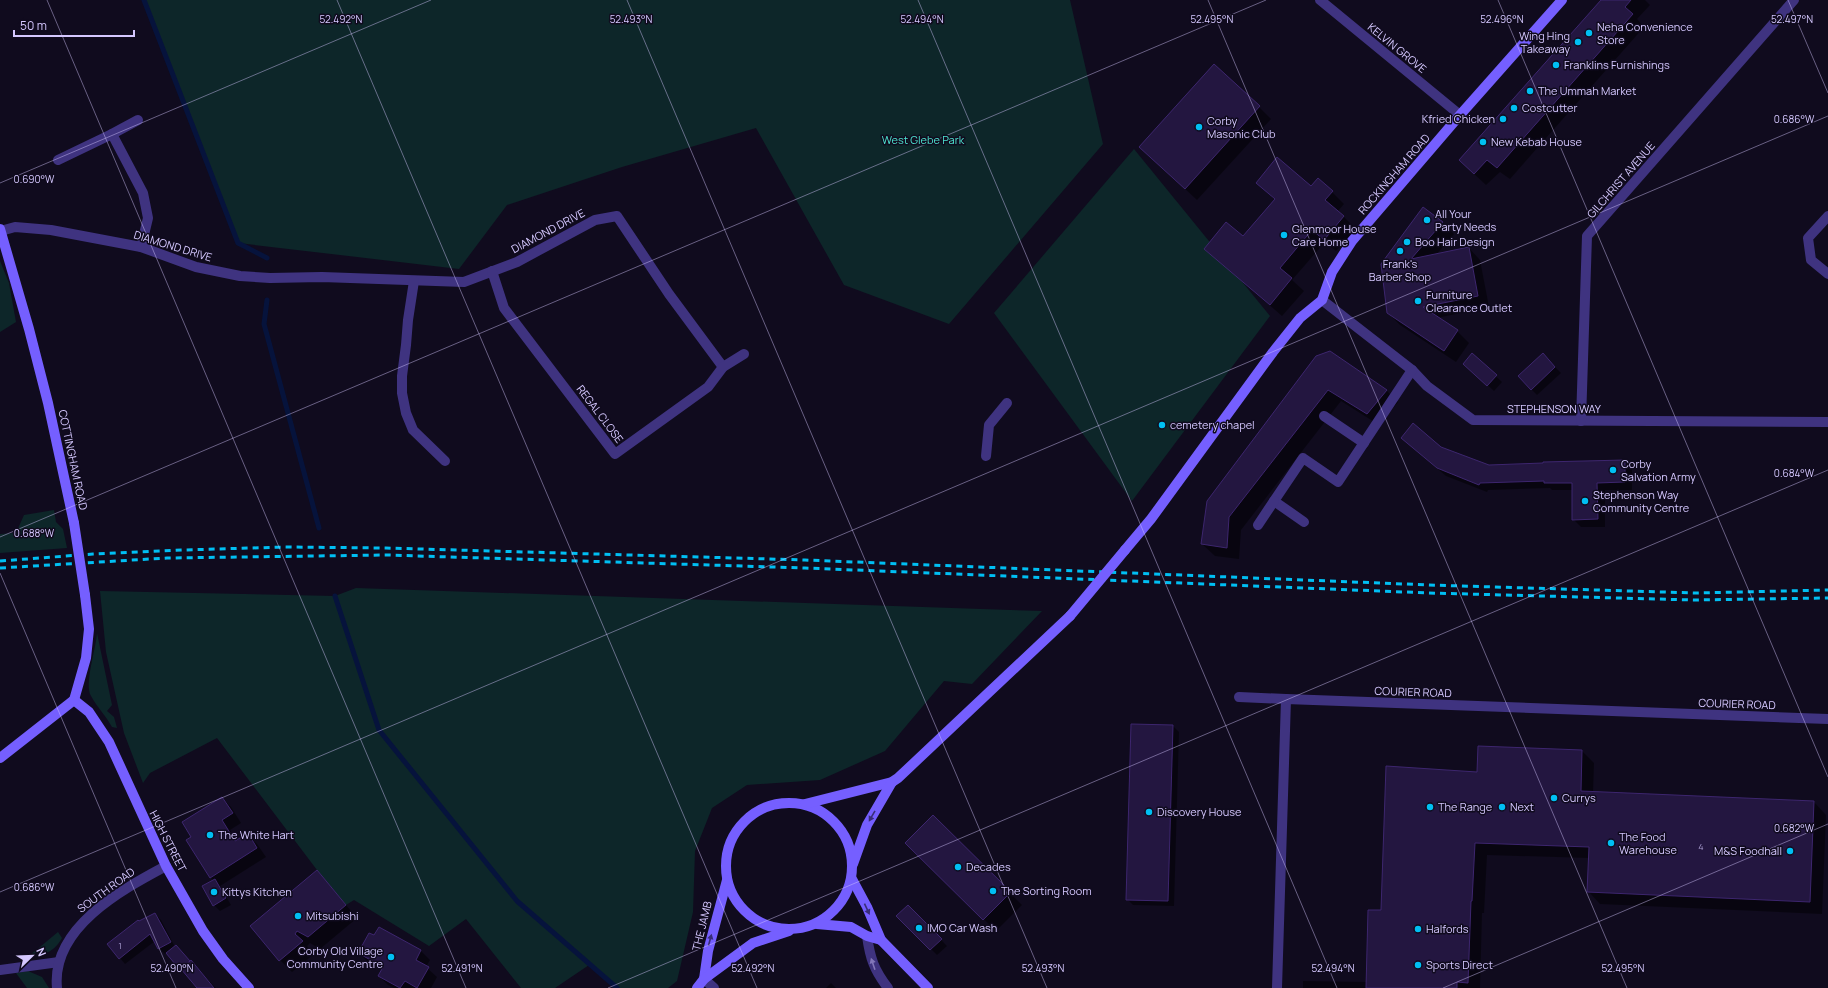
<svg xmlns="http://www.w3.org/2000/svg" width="1828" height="988" font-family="Manrope,sans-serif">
	<rect width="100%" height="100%" fill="#100b1e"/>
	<g fill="#0d2629">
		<polygon points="144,0 1070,0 1103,144 949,324 844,285 756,128 622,167 507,205 459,269 238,243"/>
		<polygon points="1134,149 1270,316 1132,501 994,313"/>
		<polygon points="0,261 9,283 16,322 0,332"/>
		<polygon points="54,510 56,522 63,529 67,548 0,553 0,534 16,533 24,515"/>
		<polygon points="356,588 1042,611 972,684 944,681 885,751 820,780 747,785 712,808 695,851 693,912 677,981 668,988 617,988 589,965 555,988 521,988 466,919 429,946 354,900 346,905 317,870 217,738 150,773 143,783 124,733 106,652 100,591 335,596"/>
		<path d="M 97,633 L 112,705 L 107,711 L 114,717 L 117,728 L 112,727 C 106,716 97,707 91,696 C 84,684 96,649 97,633 Z"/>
		<path d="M 58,932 L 62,938 C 54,952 45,955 29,956 Z"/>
		<polygon points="28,971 42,977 49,988 27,988 16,973"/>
	</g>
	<g fill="#0007">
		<polygon points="1602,0 1645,0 1650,5 1637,19 1644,27 1510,179 1500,172 1486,185 1472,172"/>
		<polygon points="1259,107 1271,119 1197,200 1140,147"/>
		<polygon points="1258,183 1311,187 1332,192 1344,204 1338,211 1356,229 1336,251 1325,242 1292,280 1304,291 1282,316 1205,249 1243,237 1275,200"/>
		<polygon points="1424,208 1442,222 1454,234 1436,255 1469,248 1480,260 1489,307 1437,318 1457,331 1469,343 1456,362 1400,325 1388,313"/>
		<polygon points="1472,354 1502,382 1494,391 1470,369"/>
		<polygon points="1316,357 1386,390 1398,402 1379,425 1341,401 1241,530 1239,559 1215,556 1202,544"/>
		<polygon points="1549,361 1561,373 1537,395 1531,389"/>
		<polygon points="1402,438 1441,447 1489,466 1624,461 1632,469 1632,490 1605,490 1605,527 1581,527 1573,519 1573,490 1552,490 1550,488 1488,490 1487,492 1446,476"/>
		<polygon points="1173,726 1179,732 1174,906 1133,905 1127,899"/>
		<polygon points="1582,751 1594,763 1593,793 1814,802 1826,815 1822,914 1600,904 1588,891 1589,858 1487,855 1484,913 1482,913 1480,988 1303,988 1303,981 1367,982 1382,911 1478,773"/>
		<polygon points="222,798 231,807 241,823 230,830 237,841 248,835 257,844 266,857 220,886 231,905 220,911 214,905 214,881 210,877 192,837"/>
		<polygon points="933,816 1022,905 996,931 906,843"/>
		<polygon points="317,871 357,918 320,949 310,943 307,946 314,954 292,972 280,960"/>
		<polygon points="908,906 947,946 937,955 898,916"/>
		<polygon points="155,914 161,920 175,947 216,988 199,988 168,953 165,954 159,948 155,941 125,964 120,958 139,923"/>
		<polygon points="375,937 421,951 430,960 426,967 437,977 431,988 394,988 388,985 379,976 382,970 368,962 359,953"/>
		<polygon points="831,983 836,988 826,988"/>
	</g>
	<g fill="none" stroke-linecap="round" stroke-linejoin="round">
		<g stroke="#06133c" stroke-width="5">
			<polyline points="144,0 238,243 267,258"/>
			<polyline points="267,300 264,324 319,528"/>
			<polyline points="335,596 379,730 517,901 617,988"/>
		</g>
	</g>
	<g fill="#231640" stroke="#3d266e">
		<polygon points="1601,0 1631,0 1625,7 1633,14 1497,168 1487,160 1474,174 1459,160"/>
		<polygon points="1214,64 1260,106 1185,189 1139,147"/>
		<polygon points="1277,157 1311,186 1318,178 1333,191 1325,200 1344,216 1324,240 1312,230 1280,268 1292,278 1270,305 1204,249 1226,222 1243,236 1275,199 1256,183"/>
		<polygon points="1423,207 1443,222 1411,259 1469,247 1478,296 1423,307 1458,330 1444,351 1387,313 1381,264"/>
		<polygon points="1330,351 1387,390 1367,414 1328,390 1229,517 1227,548 1201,544 1207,501 1316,356"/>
		<polygon points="1472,353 1497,375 1487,386 1463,364"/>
		<polygon points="1543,353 1555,367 1531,390 1518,376"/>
		<polygon points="1413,423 1441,447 1489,465 1543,463 1543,462 1625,460 1625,482 1597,483 1598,519 1572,520 1572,483 1544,483 1544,481 1480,483 1479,485 1437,468 1401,438"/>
		<polygon points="1131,724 1173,725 1168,901 1126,900"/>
		<polygon points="1478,746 1582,750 1581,791 1814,801 1810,902 1587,892 1589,847 1475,843 1472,901 1471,901 1468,983 1457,982 1457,988 1366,988 1368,910 1381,910 1386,766 1477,772"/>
		<polygon points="222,797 233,813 222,820 235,841 248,833 257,848 210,878 186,840 191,837 182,822"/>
		<polygon points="933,815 1011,892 983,920 905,843"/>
		<polygon points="317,870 346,905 308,937 297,931 295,934 303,941 279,961 250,926"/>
		<polygon points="215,879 226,898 213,906 202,886"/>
		<polygon points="908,905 942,939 930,950 896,916"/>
		<polygon points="155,913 171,942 158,949 150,934 119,959 107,944 138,920 139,921"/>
		<polygon points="379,927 421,950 416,960 429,967 417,988 405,981 400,988 378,976 383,967 358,953 369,933 374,935"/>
		<polygon points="176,945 190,961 180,970 166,953"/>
		<polygon points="191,960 214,988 197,988 181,969"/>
	</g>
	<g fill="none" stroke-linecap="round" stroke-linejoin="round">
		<g stroke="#3f3380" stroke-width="10">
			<polyline points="1320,0 1460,115"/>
			<polyline points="112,134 138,120"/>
			<polyline points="58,160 112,134 143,193 148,218 141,247"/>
			<polyline points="1828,216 1808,238 1811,260 1828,274"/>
			<polyline points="1,231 15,227 51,230 141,247 196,267 240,276 270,278 322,277 464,282 517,262 595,220 617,216 669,294 723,367"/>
			<polyline points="492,271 504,308 615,454 708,387 723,367 744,354"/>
			<polyline points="414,281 408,320 406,345 402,376 402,393 406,413 413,430 445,461"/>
			<polyline points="1322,300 1412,370 1427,386 1473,420 1828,422"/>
			<polyline points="1324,416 1364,443"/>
			<polyline points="1581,421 1587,236 1794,0"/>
			<polyline points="986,456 989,425 1007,403"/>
			<polyline points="1304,522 1274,501 1303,458 1338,482 1412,370"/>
			<polyline points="1258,525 1274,501"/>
			<polyline points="1239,697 1286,699"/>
			<path d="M 867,936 C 870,958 874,970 888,988"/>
			<polyline points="0,970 59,962"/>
			<polyline points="704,979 714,988"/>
			<path d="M 57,988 C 51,928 121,890 166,866"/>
			<polyline points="1277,988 1286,699 1828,719"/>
		</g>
		<g stroke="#755fff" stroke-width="10">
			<polyline points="0,229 29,329 48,403 74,523"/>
			<polyline points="1125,550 1151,519 1273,352 1300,318 1322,300 1332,272 1352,241 1460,115 1562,0"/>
			<polyline points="74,700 89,712 109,742 166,866 203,931 223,959 249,988"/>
			<polyline points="74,700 86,658 89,629 85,595"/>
			<polyline points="0,758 74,700"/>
			<circle cx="789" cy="866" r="63"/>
			<polyline points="805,804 892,782 898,778 1070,616"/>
			<polyline points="853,864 867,825 892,782"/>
			<polyline points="852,879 867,907 881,940 928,988"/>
			<polyline points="817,924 851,927 867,936 881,940"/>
			<polyline points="704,979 708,951 727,880"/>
			<polyline points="697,988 704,979 753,943 789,931"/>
		</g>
		<g stroke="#00bff3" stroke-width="3" stroke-dasharray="6 5" stroke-linecap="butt">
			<polyline points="0,561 93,554 184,550 285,547 386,548 805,560 1429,585 1696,593 1828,590"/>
			<polyline points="0,568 167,558 387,555 805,568 1429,593 1693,600 1828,598"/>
		</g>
		<g stroke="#755fff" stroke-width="10">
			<polyline points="74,523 85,595"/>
			<polyline points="1070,616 1125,550"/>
		</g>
	</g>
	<defs><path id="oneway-solid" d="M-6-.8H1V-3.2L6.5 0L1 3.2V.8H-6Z"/></defs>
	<g fill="#382d78">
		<use href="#oneway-solid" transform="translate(872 816) rotate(120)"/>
		<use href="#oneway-solid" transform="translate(867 909) rotate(65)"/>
		<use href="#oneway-solid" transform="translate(710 940) rotate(-75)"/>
	</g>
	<use fill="#8276b9" href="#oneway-solid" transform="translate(873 964) rotate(-109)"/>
	<path fill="none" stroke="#d5c8ff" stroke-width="1" stroke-opacity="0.45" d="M 47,0 L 466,988M 337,0 L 757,988M 627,0 L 1047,988M 918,0 L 1337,988M 1208,0 L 1627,988M 1498,0 L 1828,777M 1788,0 L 1828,93M 0,183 L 431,0M 0,537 L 1266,0M 0,573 L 176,988M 0,892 L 1828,116M 608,988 L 1828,470M 1443,988 L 1828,824"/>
	<g fill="#00bff3" stroke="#100b1e" stroke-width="1.5">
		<circle cx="1589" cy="33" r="4"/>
		<circle cx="1578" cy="42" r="4"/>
		<circle cx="1556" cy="65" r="4"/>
		<circle cx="1530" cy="91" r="4"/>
		<circle cx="1514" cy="108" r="4"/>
		<circle cx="1503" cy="119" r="4"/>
		<circle cx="1199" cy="127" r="4"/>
		<circle cx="1483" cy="142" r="4"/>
		<circle cx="1427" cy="220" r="4"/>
		<circle cx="1284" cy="235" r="4"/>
		<circle cx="1407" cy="242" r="4"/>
		<circle cx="1400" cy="251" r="4"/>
		<circle cx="1418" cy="301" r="4"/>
		<circle cx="1162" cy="425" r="4"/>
		<circle cx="1613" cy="470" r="4"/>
		<circle cx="1585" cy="501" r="4"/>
		<circle cx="1554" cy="798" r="4"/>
		<circle cx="1430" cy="807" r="4"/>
		<circle cx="1502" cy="807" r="4"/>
		<circle cx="1149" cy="812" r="4"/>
		<circle cx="210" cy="835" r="4"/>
		<circle cx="1611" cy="843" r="4"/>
		<circle cx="1790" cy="851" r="4"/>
		<circle cx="958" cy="867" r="4"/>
		<circle cx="993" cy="891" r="4"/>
		<circle cx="214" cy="892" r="4"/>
		<circle cx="298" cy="916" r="4"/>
		<circle cx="919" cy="928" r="4"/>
		<circle cx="1418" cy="929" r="4"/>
		<circle cx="391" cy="957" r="4"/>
		<circle cx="1418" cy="965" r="4"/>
	</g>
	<g text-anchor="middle" stroke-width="3" stroke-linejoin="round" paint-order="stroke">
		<g font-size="9" fill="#a89ccf">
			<text x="1701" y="850">4</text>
			<text x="120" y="949">1</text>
		</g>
		<g font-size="11" fill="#d5c8ff" stroke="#100b1e" text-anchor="start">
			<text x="1597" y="31">Neha Convenience<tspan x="1597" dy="13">Store</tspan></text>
			<text x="1570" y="40" text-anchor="end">Wing Hing<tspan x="1570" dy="13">Takeaway</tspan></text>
			<text x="1564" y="69">Franklins Furnishings</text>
			<text x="1538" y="95">The Ummah Market</text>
			<text x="1522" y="112">Costcutter</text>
			<text x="1495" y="123" text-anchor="end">Kfried Chicken</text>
			<text x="1207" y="125">Corby<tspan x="1207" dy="13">Masonic Club</tspan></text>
			<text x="1491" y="146">New Kebab House</text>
			<text x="1435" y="218">All Your<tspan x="1435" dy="13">Party Needs</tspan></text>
			<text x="1292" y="233">Glenmoor House<tspan x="1292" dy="13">Care Home</tspan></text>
			<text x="1415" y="246">Boo Hair Design</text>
			<text x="1400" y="268" text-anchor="middle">Frank's<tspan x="1400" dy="13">Barber Shop</tspan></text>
			<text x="1426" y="299">Furniture<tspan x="1426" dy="13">Clearance Outlet</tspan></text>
			<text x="1170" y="429">cemetery chapel</text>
			<text x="1621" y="468">Corby<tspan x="1621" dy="13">Salvation Army</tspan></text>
			<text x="1593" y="499">Stephenson Way<tspan x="1593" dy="13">Community Centre</tspan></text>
			<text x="1562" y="802">Currys</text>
			<text x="1438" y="811">The Range</text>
			<text x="1510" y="811">Next</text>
			<text x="1157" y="816">Discovery House</text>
			<text x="218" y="839">The White Hart</text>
			<text x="1619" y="841">The Food<tspan x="1619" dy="13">Warehouse</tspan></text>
			<text x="1782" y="855" text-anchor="end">M&amp;S Foodhall</text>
			<text x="966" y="871">Decades</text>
			<text x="1001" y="895">The Sorting Room</text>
			<text x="222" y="896">Kittys Kitchen</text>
			<text x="306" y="920">Mitsubishi</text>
			<text x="927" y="932">IMO Car Wash</text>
			<text x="1426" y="933">Halfords</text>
			<text x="383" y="955" text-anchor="end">Corby Old Village<tspan x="383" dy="13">Community Centre</tspan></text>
			<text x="1426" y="969">Sports Direct</text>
		</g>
		<g font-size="11" fill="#d5c8ff" stroke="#100b1e">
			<text transform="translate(1397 48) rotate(39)" y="4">KELVIN GROVE</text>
			<text transform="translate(1394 174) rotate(-49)" y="4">ROCKINGHAM ROAD</text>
			<text transform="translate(1621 180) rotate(-49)" y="4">GILCHRIST AVENUE</text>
			<text transform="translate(548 231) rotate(-28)" y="4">DIAMOND DRIVE</text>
			<text transform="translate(173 246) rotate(17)" y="4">DIAMOND DRIVE</text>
			<text x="1554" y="413">STEPHENSON WAY</text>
			<text transform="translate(600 414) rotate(53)" y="4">REGAL CLOSE</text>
			<text transform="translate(73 460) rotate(78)" y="4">COTTINGHAM ROAD</text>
			<text transform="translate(1413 692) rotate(2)" y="4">COURIER ROAD</text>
			<text transform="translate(1737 704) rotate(2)" y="4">COURIER ROAD</text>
			<text transform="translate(168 841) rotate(63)" y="4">HIGH STREET</text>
			<text transform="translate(106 890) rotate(-36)" y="4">SOUTH ROAD</text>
			<text transform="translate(702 926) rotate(-76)" y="4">THE JAMB</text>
		</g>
		<g font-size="11" fill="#4ee5d1" stroke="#100b1e">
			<text x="923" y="144">West Glebe Park</text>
		</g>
	</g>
	<g font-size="10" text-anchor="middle" fill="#d5c8ff" stroke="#100b1e" stroke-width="3" stroke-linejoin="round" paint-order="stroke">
		<text x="341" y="23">52.492°N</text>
		<text x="631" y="23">52.493°N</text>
		<text x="922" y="23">52.494°N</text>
		<text x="1212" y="23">52.495°N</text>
		<text x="1502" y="23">52.496°N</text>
		<text x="1792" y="23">52.497°N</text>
		<text x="1794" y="123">0.686°W</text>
		<text x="34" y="183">0.690°W</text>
		<text x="1794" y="477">0.684°W</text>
		<text x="34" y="537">0.688°W</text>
		<text x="1794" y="832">0.682°W</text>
		<text x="34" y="891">0.686°W</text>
		<text x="172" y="972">52.490°N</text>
		<text x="462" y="972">52.491°N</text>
		<text x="753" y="972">52.492°N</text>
		<text x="1043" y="972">52.493°N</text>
		<text x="1333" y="972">52.494°N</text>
		<text x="1623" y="972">52.495°N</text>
	</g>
	<g transform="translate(32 956) rotate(67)" stroke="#100b1e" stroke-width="3" paint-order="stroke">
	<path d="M0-3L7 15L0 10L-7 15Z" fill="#d5c8ff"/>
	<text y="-6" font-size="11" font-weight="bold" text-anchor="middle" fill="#d5c8ff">N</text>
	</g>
	<path d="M14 30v6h120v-6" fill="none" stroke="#d5c8ff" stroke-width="2"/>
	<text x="20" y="30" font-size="12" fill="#d5c8ff" stroke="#100b1e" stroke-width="3" paint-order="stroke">50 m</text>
</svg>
